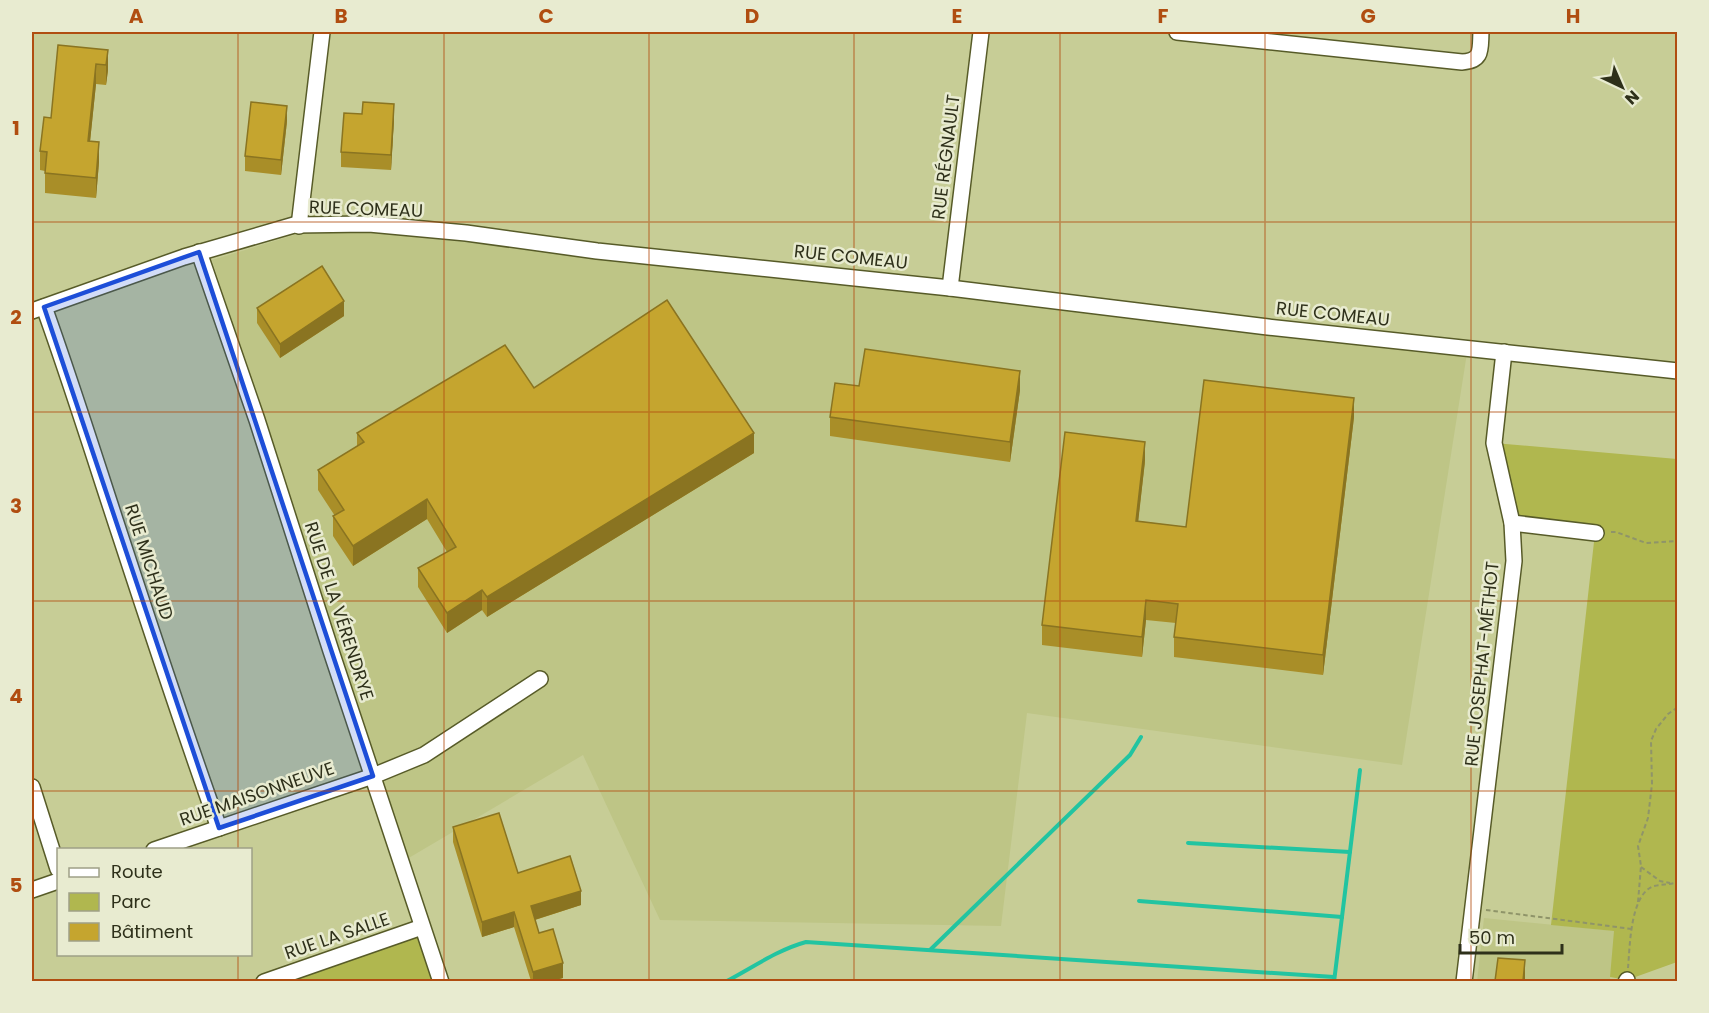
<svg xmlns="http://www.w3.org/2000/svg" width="1709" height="1013" font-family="Poppins,sans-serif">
	<rect width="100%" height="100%" fill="#c7cd96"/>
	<g fill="#bec586">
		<polygon points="371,232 1467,353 1402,765 1027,713 1001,926 660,920 583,755 407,859 212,260 298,234"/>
		<polygon points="1484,918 1615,931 1610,981 1477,982"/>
	</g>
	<g fill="#b0b74f">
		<polygon points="1494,443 1677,459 1677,962 1627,980 1610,977 1614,931 1551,925 1595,533 1512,523"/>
		<polygon points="423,931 440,982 281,982"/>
	</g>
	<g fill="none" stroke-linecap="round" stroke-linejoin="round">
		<g stroke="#22c4a1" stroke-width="4">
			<polyline points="1188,843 1350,852"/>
			<polyline points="1139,901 1342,917"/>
			<polyline points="930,950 1130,755 1141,737"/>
			<path d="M 725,982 C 752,968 777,950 806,942 L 1334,977"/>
			<polyline points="1334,982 1360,770"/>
		</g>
		<g stroke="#575b28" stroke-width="18">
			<g id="minor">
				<path d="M 1177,32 L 1462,62 C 1483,61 1480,49 1481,32"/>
				<polyline points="299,226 322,32"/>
				<polyline points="199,252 257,420 331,651 441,982"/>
				<polyline points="950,288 981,32"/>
				<path d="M 44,307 C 71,382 95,459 120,535 C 152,633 184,731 219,828"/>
				<polyline points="32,311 184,257 294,225 369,224 466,233 597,251 950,288 1268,327 1678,371"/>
				<polyline points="1512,523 1596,533"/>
				<polyline points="32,787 58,869"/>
				<polyline points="154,850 373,776 424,755 540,679"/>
				<polyline points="32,890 58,881"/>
				<polyline points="264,982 422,927"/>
				<polyline points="1464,982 1514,561 1512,523 1494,443 1504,352"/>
				<polyline points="1626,982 1627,980"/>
			</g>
		</g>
		<g stroke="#8f9469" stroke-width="2" stroke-dasharray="4.5 3" stroke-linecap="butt">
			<polyline points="1611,532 1616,532 1646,543 1678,541"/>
			<polyline points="1641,867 1660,881 1670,883"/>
			<polyline points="1638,902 1641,866 1638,846 1648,818 1652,784 1651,741 1656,729 1668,714 1678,707"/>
			<polyline points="1486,910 1632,929"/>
			<path d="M 1628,968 C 1630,946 1630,894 1654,886 C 1662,884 1670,885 1678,882"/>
		</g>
		<use href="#minor" stroke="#fff" stroke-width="15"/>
	</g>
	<g fill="#a98e28">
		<polygon points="108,50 108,70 106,85 96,84 90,141 99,162 96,198 45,193 45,171 40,170 40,151 51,118"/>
		<polygon points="394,119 391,170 341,167 341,152"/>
		<polygon points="287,121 281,175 245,171 245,156"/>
		<polygon points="257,308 344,316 280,358 257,323"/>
		<polygon points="859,386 1020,390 1010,462 830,436 830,417"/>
		<polygon points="534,388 754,453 487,617 482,610 447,633 418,587 418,568 447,552 427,519 353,566 333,536 333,516 335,516 318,490 318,470 357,447 357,433"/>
		<polygon points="1354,417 1323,675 1174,657 1174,637 1176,623 1146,620 1142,657 1042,645 1042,625 1145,461 1138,521 1186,527"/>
		<polygon points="453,827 518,873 581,905 535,920 539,933 563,978 551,981 531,981 514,927 482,937 453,842"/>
	</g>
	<g fill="#8a7421">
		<polygon points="108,50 108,70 106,85 106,65"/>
		<polygon points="96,64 96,84 88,161 88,141"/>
		<polygon points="394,104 394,119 391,170 391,155"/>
		<polygon points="287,106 287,121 281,175 281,160"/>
		<polygon points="99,142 99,162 96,198 96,178"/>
		<polygon points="344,301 344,316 280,358 280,344"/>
		<polygon points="1020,371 1020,390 1010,462 1010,442"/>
		<polygon points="1354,398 1354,417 1323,675 1323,655"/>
		<polygon points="754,433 754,453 487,617 487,597"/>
		<polygon points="1145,442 1145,461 1136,541 1136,521"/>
		<polygon points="427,499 427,519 353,566 353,546"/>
		<polygon points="482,590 482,610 447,633 447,613"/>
		<polygon points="1146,600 1146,620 1142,657 1142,637"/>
		<polygon points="581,891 581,905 531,921 531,906"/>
		<polygon points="514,912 514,927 482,937 482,922"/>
		<polygon points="1525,960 1525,981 1523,981"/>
		<polygon points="563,963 563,978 551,981 533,981 533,972"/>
	</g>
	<g fill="#c5a52f" stroke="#8a7421" stroke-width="1.5">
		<polygon points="58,45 108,50 106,65 96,64 88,141 99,142 96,178 45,173 47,152 40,151 44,117 51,118"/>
		<polygon points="251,102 287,106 281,160 245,156"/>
		<polygon points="363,102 394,104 391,155 341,152 344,113 362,114"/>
		<polygon points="322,266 344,301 280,344 257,308"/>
		<polygon points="667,300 754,433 487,597 482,590 447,613 418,568 456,547 427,499 353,546 333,516 344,510 318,470 364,442 357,433 505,345 534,388"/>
		<polygon points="865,349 1020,371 1010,442 830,417 835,383 859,386"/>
		<polygon points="1204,380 1354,398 1323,655 1174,637 1178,604 1146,600 1142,637 1042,625 1065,432 1145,442 1136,521 1186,527"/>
		<polygon points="499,813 518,873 570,856 581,891 531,906 539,933 553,929 563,963 533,972 514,912 482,922 453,827"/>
		<polygon points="1498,958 1525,960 1523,981 1495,981"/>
	</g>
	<path fill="#1d4ed8" fill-opacity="0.2" stroke="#1d4ed8" stroke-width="4.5" stroke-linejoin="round" d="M 199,252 L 373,776 L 219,828 L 44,307 Z"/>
	<path fill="none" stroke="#b04d10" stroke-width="1.5" stroke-opacity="0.55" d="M 238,32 L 238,850M 444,32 L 444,982M 649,32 L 649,982M 854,32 L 854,982M 1060,32 L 1060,982M 1265,32 L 1265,982M 1471,32 L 1471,982M 32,222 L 1678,222M 32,412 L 1678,412M 32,601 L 1678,601M 32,791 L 1678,791M 238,954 L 238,982"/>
	<g text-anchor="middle" stroke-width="5" stroke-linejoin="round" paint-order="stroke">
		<g font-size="18" fill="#2e301a" stroke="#e8ebd0">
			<text transform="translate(946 157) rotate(-83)" y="6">RUE RÉGNAULT</text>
			<text transform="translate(366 209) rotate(2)" y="6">RUE COMEAU</text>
			<text transform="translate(851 257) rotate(6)" y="6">RUE COMEAU</text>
			<text transform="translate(1333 314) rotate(6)" y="6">RUE COMEAU</text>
			<text transform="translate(149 562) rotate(72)" y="6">RUE MICHAUD</text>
			<text transform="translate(339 611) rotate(72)" y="6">RUE DE LA VÉRENDRYE</text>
			<text transform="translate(1482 664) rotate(-84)" y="6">RUE JOSEPHAT-MÉTHOT</text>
			<text transform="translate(257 794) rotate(-19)" y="6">RUE MAISONNEUVE</text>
			<text transform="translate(337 936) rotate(-19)" y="6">RUE LA SALLE</text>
		</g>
	</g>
	<rect width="1709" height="1013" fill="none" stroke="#e8ebd0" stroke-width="66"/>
	<rect x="57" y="848" width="195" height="108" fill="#e8ebd0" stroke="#9ea087" stroke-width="1.5"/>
	<rect x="69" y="868" width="30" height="9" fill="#ffffff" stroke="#9ea087" stroke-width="1.5"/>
	<text x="111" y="878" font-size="18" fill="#2e301a">Route</text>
	<rect x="69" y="893" width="30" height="18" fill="#b0b74f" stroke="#9ea087" stroke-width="1.5"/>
	<text x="111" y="908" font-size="18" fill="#2e301a">Parc</text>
	<rect x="69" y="923" width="30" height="18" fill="#c5a52f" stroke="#9ea087" stroke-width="1.5"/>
	<text x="111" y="938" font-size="18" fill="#2e301a">Bâtiment</text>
	<g transform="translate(1622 87) rotate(136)" stroke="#e8ebd0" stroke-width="4.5" paint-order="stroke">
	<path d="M0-4.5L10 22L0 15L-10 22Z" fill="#2e301a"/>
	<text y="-9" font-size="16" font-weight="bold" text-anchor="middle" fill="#2e301a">N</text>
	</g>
	<path d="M1460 944v9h102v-9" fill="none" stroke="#2e301a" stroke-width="3"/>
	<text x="1469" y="944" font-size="18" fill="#2e301a" stroke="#e8ebd0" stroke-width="4.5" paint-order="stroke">50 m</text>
	<rect x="33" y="33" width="1643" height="947" fill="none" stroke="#b04d10" stroke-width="2"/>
	<g font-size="20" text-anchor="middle" font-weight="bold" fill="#b04d10">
		<text x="136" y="23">A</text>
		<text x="341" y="23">B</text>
		<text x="546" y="23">C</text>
		<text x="752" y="23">D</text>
		<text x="957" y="23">E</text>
		<text x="1163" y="23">F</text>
		<text x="1368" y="23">G</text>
		<text x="1573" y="23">H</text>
		<text x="16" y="135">1</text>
		<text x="16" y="324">2</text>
		<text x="16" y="513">3</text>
		<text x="16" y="703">4</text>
		<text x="16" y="892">5</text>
	</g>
</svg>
